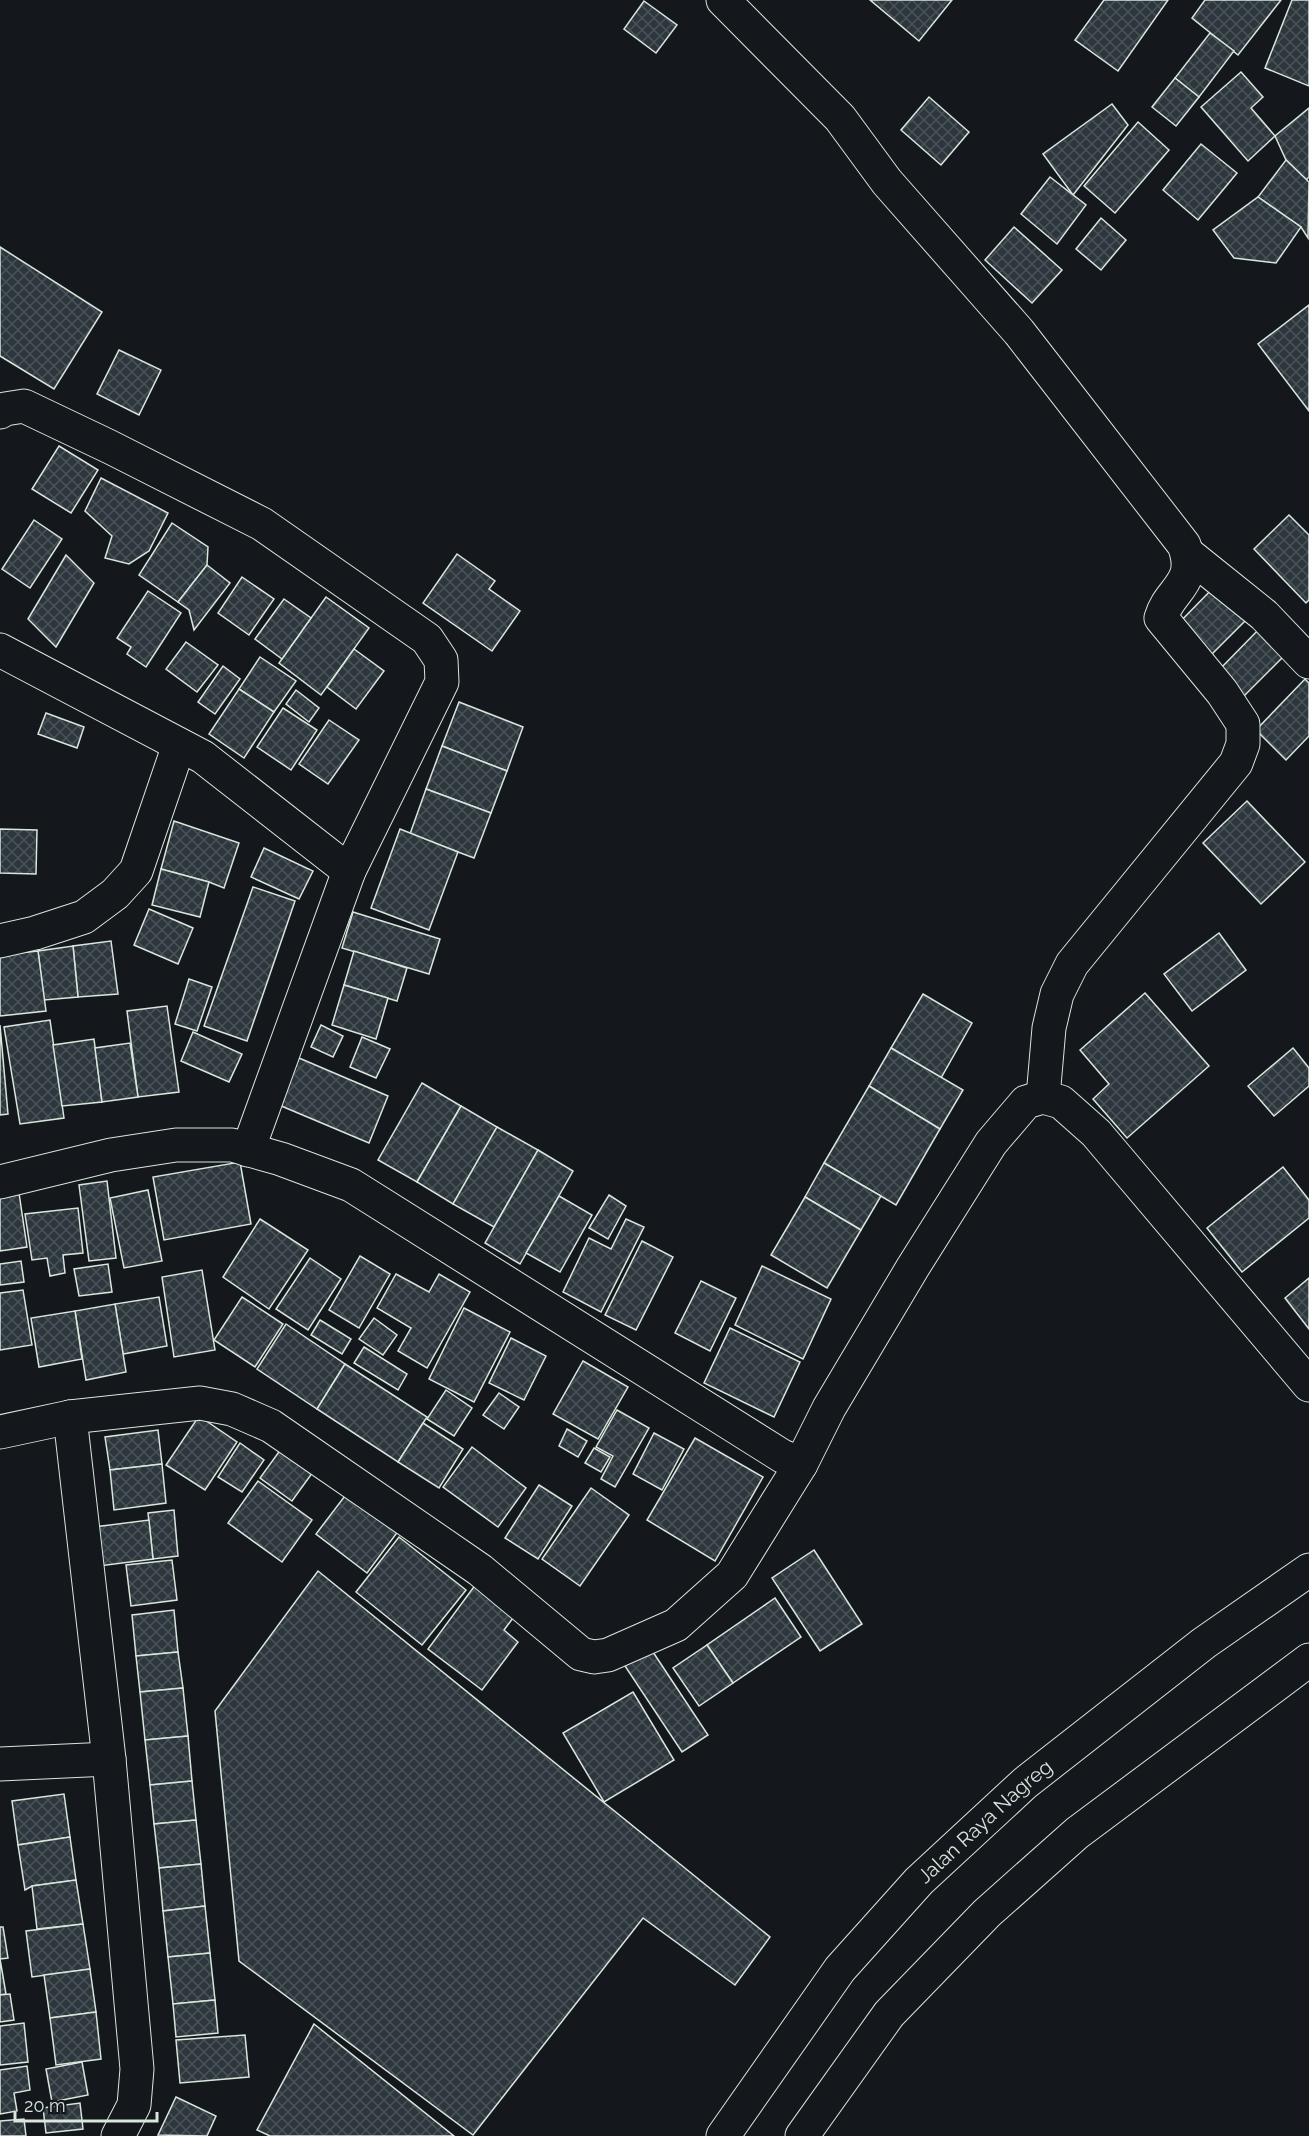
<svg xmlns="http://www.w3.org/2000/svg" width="1309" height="2136" font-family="Raleway,sans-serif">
	<defs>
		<pattern id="building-cross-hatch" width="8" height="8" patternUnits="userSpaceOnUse" patternTransform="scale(1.5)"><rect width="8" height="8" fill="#2c363c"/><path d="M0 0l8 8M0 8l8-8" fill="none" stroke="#4a5358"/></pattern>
	</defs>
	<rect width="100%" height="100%" fill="#14181c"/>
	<g fill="url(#building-cross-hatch)" stroke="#d8e6dc" stroke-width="1.5">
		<polygon points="870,0 952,0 919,41"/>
		<polygon points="1104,0 1168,0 1118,71 1075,40"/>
		<polygon points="1205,0 1281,0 1238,55 1192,18"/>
		<polygon points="1292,0 1309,0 1309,86 1265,68"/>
		<polygon points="644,1 677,25 656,53 624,29"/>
		<polygon points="1210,33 1234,51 1199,97 1175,78"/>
		<polygon points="1241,72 1263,97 1251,108 1275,136 1248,161 1201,107"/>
		<polygon points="1175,78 1199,97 1176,126 1152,107"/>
		<polygon points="929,97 969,132 941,165 901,130"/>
		<polygon points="1112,104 1128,125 1073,195 1043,154"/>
		<polygon points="1309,108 1309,177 1306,180 1286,160 1275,136"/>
		<polygon points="1138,122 1169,150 1115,213 1084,186"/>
		<polygon points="1201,144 1237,173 1198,220 1163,190"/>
		<polygon points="1286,160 1309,182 1308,238 1301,227 1258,197"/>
		<polygon points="1050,177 1086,205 1057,244 1021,214"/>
		<polygon points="1258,197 1301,227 1276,263 1234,258 1213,230"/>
		<polygon points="1101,218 1126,240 1101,270 1076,249"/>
		<polygon points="1014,227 1062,270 1032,303 985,260"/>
		<polygon points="0,247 102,312 54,389 0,356"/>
		<polygon points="1309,305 1309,411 1258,344"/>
		<polygon points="119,350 161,370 139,415 97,394"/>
		<polygon points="59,446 98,470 71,513 32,489"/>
		<polygon points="101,478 168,513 149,551 129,564 105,558 112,536 85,511"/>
		<polygon points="1289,515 1309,535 1309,600 1306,603 1254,549"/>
		<polygon points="34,520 62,539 30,588 2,569"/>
		<polygon points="172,523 208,547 207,565 178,602 139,575"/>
		<polygon points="457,554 495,581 489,589 520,611 492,651 423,603"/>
		<polygon points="66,555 94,583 56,647 28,619"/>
		<polygon points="207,565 230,583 194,630 189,610 178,602"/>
		<polygon points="242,577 274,599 249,635 218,613"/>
		<polygon points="1216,585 1249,617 1206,660 1174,628"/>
		<polygon points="148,591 181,613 146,667 127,654 131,647 117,638"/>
		<polygon points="326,597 369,628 321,695 279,663"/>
		<polygon points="284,599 311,618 282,659 255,639"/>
		<polygon points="1264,624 1290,650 1243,697 1218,671"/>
		<polygon points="186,642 218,665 197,692 166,669"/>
		<polygon points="354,649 384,671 356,709 327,687"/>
		<polygon points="260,657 296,681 274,712 239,689"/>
		<polygon points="223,666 240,679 215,714 198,702"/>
		<polygon points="1305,679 1309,683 1309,736 1286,760 1256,730"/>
		<polygon points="239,689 274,712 244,758 209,734"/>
		<polygon points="296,690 319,708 309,722 286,704"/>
		<polygon points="459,702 523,727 507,771 442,746"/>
		<polygon points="283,708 317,730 291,770 257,747"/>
		<polygon points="46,713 84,727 77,748 38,734"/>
		<polygon points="329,720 359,740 328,784 299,764"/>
		<polygon points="442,746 507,771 491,813 426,789"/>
		<polygon points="426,789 491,813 474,858 410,834"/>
		<polygon points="1247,801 1305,862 1261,904 1203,843"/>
		<polygon points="174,821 239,843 224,888 209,882 161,869"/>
		<polygon points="0,829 37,830 36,874 0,873"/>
		<polygon points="400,829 458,852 429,930 371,908"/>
		<polygon points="264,848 313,871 299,899 251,877"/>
		<polygon points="161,869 209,882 200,917 152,905"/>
		<polygon points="253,887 295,901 247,1041 204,1026"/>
		<polygon points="149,909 193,928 178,964 134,945"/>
		<polygon points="353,912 440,939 429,974 342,948"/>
		<polygon points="1219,933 1246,970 1192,1011 1164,974"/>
		<polygon points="111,941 118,994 78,997 73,946"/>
		<polygon points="73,946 78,997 44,1000 38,951"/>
		<polygon points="38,951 46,1011 0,1016 0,955"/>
		<polygon points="354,951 407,968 397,1001 344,985"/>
		<polygon points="189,979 212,987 197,1031 175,1024"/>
		<polygon points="344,985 388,998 376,1039 332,1025"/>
		<polygon points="1145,993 1209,1066 1127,1138 1093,1099 1109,1084 1080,1050"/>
		<polygon points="923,994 972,1023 941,1078 891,1048"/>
		<polygon points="167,1006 179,1092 138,1097 127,1011"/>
		<polygon points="50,1020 64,1118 20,1124 4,1027"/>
		<polygon points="0,1025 8,1114 0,1115"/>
		<polygon points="321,1025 343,1036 333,1057 311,1047"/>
		<polygon points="193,1032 242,1054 229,1082 181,1061"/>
		<polygon points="362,1037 390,1049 376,1078 350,1067"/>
		<polygon points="94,1039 102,1102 62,1106 53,1045"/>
		<polygon points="130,1043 138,1097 102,1102 95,1048"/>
		<polygon points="891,1048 963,1090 940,1129 869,1086"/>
		<polygon points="1293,1048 1309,1068 1309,1086 1274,1116 1248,1086"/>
		<polygon points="299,1058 388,1096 369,1143 279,1105"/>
		<polygon points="422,1083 461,1106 417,1182 378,1160"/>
		<polygon points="869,1086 940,1129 896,1205 824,1163"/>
		<polygon points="461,1106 497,1127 453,1204 417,1182"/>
		<polygon points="497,1127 538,1150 494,1227 453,1204"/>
		<polygon points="538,1150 573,1171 520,1264 485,1243"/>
		<polygon points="240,1162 251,1224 164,1240 153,1177"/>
		<polygon points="824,1163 881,1196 861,1230 805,1197"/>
		<polygon points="1283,1167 1309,1200 1309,1218 1242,1272 1207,1228"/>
		<polygon points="107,1181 116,1258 89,1261 79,1185"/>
		<polygon points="148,1190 162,1261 124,1268 110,1198"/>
		<polygon points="19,1193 27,1247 0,1251 0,1196"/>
		<polygon points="609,1195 626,1206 608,1239 589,1228"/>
		<polygon points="559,1196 592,1215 560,1272 526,1253"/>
		<polygon points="805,1197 861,1230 827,1288 771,1255"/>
		<polygon points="78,1208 83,1253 63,1255 65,1273 50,1276 47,1258 32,1260 25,1214"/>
		<polygon points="260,1219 308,1250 269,1309 223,1277"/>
		<polygon points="626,1219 644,1227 601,1312 563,1292 589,1238 611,1249"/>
		<polygon points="642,1241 673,1257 636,1330 605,1315"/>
		<polygon points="360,1256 390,1274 359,1328 329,1310"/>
		<polygon points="310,1258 341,1279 308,1330 276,1309"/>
		<polygon points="21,1261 24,1282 0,1285 0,1264"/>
		<polygon points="108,1264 112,1292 79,1296 74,1269"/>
		<polygon points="762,1266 831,1299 803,1359 735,1325"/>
		<polygon points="202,1270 215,1350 174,1357 162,1277"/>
		<polygon points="396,1274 429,1292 439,1274 470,1292 427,1368 398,1351 411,1328 377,1308"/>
		<polygon points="1309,1278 1309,1329 1285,1298"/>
		<polygon points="701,1281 736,1298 710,1351 675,1333"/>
		<polygon points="23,1290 32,1345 0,1350 0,1293"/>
		<polygon points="159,1297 167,1346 123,1354 115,1304"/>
		<polygon points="242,1297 283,1324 255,1367 214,1340"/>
		<polygon points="115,1304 126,1372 86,1380 75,1311"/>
		<polygon points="464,1308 510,1332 474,1402 429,1379"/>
		<polygon points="75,1311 82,1359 39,1367 31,1318"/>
		<polygon points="374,1318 397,1335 383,1355 359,1339"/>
		<polygon points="320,1320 351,1339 342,1354 311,1335"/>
		<polygon points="286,1324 345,1364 317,1409 257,1369"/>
		<polygon points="730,1328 800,1362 774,1417 704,1383"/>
		<polygon points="511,1338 546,1356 524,1400 489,1383"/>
		<polygon points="364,1347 407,1374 398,1390 354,1363"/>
		<polygon points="583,1361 628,1387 598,1439 553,1414"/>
		<polygon points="345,1364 427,1417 398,1462 317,1409"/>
		<polygon points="446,1390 472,1408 454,1436 427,1419"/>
		<polygon points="499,1393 519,1407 504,1429 483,1415"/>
		<polygon points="617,1410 649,1428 615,1487 601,1479 613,1456 596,1447"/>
		<polygon points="199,1416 237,1442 205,1490 166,1465"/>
		<polygon points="423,1423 463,1449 439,1488 398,1462"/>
		<polygon points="567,1429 587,1441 578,1457 559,1446"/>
		<polygon points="158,1430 162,1464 110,1470 105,1437"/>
		<polygon points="654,1433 684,1449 662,1490 633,1474"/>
		<polygon points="695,1438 763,1477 715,1561 647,1520"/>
		<polygon points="240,1443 264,1460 242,1492 218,1477"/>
		<polygon points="472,1447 526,1488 498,1527 443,1487"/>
		<polygon points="594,1448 610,1457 601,1472 585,1463"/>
		<polygon points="281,1449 313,1472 292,1501 260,1478"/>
		<polygon points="162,1464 166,1503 114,1510 110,1470"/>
		<polygon points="258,1481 312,1520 282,1562 228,1523"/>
		<polygon points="539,1485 572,1506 538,1559 505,1538"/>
		<polygon points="351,1488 402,1526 367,1573 316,1534"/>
		<polygon points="591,1488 629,1515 580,1586 542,1559"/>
		<polygon points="174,1510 178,1556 153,1559 148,1513"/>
		<polygon points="149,1520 153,1559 99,1566 94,1527"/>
		<polygon points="399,1537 466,1590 422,1645 356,1592"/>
		<polygon points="814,1550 862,1624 820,1651 772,1578"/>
		<polygon points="172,1560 177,1600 131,1606 126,1565"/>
		<polygon points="318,1571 770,1937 735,1985 643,1918 473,2135 239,1961 215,1711"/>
		<polygon points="476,1584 516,1614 504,1630 518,1642 482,1690 428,1649"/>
		<polygon points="775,1598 801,1637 733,1683 707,1645"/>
		<polygon points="174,1610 178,1652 136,1656 132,1615"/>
		<polygon points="707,1645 733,1683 699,1706 673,1668"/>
		<polygon points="649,1646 708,1735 682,1752 623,1663"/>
		<polygon points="178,1652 183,1688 140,1692 136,1656"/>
		<polygon points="183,1688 188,1736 145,1740 140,1692"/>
		<polygon points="633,1692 674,1760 604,1802 563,1733"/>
		<polygon points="188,1736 192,1781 150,1785 145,1740"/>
		<polygon points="192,1781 196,1820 154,1824 150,1785"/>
		<polygon points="64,1794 70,1837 18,1845 12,1801"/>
		<polygon points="196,1820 201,1864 159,1868 154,1824"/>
		<polygon points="70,1837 76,1880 32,1886 25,1890 18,1845"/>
		<polygon points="201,1864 205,1906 163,1911 159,1868"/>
		<polygon points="76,1880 83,1924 37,1929 32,1886"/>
		<polygon points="205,1906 210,1953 168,1957 163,1911"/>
		<polygon points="83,1924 90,1969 32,1977 26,1931"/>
		<polygon points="0,1927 3,1927 8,1958 0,1959"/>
		<polygon points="210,1953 215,2000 173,2004 168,1957"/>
		<polygon points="0,1959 6,1994 0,1995"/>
		<polygon points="90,1969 96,2012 50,2018 44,1975"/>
		<polygon points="10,1994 14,2020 0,2022 0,1995"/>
		<polygon points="215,2000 218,2033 176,2037 173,2004"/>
		<polygon points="96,2012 101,2059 56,2065 50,2018"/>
		<polygon points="24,2023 28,2062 0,2065 0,2026"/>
		<polygon points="314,2024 454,2136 270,2136 257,2130"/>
		<polygon points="245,2035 249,2077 180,2083 176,2040"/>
		<polygon points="82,2062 88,2095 52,2102 46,2069"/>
		<polygon points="27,2066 30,2090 14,2093 17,2111 0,2114 0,2070"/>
		<polygon points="176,2097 216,2116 207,2136 158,2135"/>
		<polygon points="80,2103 83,2129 46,2133 43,2108"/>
		<polygon points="24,2119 26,2136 0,2136 0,2121"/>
	</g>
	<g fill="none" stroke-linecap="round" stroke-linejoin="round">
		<g stroke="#d8e6dc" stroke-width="35">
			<g id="minor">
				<path d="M 723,0 L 840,118 L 887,182 L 1019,332 L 1184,545 C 1199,584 1169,589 1161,618 L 1222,692 L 1243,724 L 1243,744 L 1236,763 L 1072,964 L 1057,994 L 1049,1028 L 1043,1097"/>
				<polyline points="0,412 5,409 24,406 110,447 262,524 427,639 441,660 442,682 349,871 248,1150"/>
				<polyline points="1188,554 1264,615 1309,662"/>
				<polyline points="0,650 203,757 349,871"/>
				<polyline points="0,941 35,933 84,917 115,894 136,871 179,745"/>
				<polyline points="0,1182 111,1155 176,1145 232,1145 281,1159 351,1185 782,1456 801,1464 829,1408 913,1267 991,1143 1026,1102 1043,1097 1061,1102 1096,1133 1309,1385"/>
				<polyline points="70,1417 109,1759 137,2069 134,2105 118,2136"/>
				<polyline points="0,1432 70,1417 200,1403 232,1409 271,1426 480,1570 581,1654 594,1657 608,1655 676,1625 732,1575 801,1464"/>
				<polyline points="0,1764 109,1759"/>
			</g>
		</g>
		<g stroke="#d8e6dc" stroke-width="35">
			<g id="highway">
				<path id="s1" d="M 723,2136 L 840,1969 L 919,1881 L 1025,1783 L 1204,1643 L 1309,1570"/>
				<polyline points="802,2136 889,2014 987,1913 1077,1833 1309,1660"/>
			</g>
		</g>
		<use href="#minor" stroke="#14181c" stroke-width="33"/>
		<use href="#highway" stroke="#14181c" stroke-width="33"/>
	</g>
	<g text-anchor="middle" stroke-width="4.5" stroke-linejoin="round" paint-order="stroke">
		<g font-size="20" fill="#d8e6dc" stroke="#14181c">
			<text dy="7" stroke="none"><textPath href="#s1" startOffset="411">Jalan Raya Nagreg</textPath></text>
		</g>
	</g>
	<path d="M15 2112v9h142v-9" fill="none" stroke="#d8e6dc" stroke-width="3"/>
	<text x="24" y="2112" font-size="18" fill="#d8e6dc" stroke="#14181c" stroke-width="4.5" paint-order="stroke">20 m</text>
</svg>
